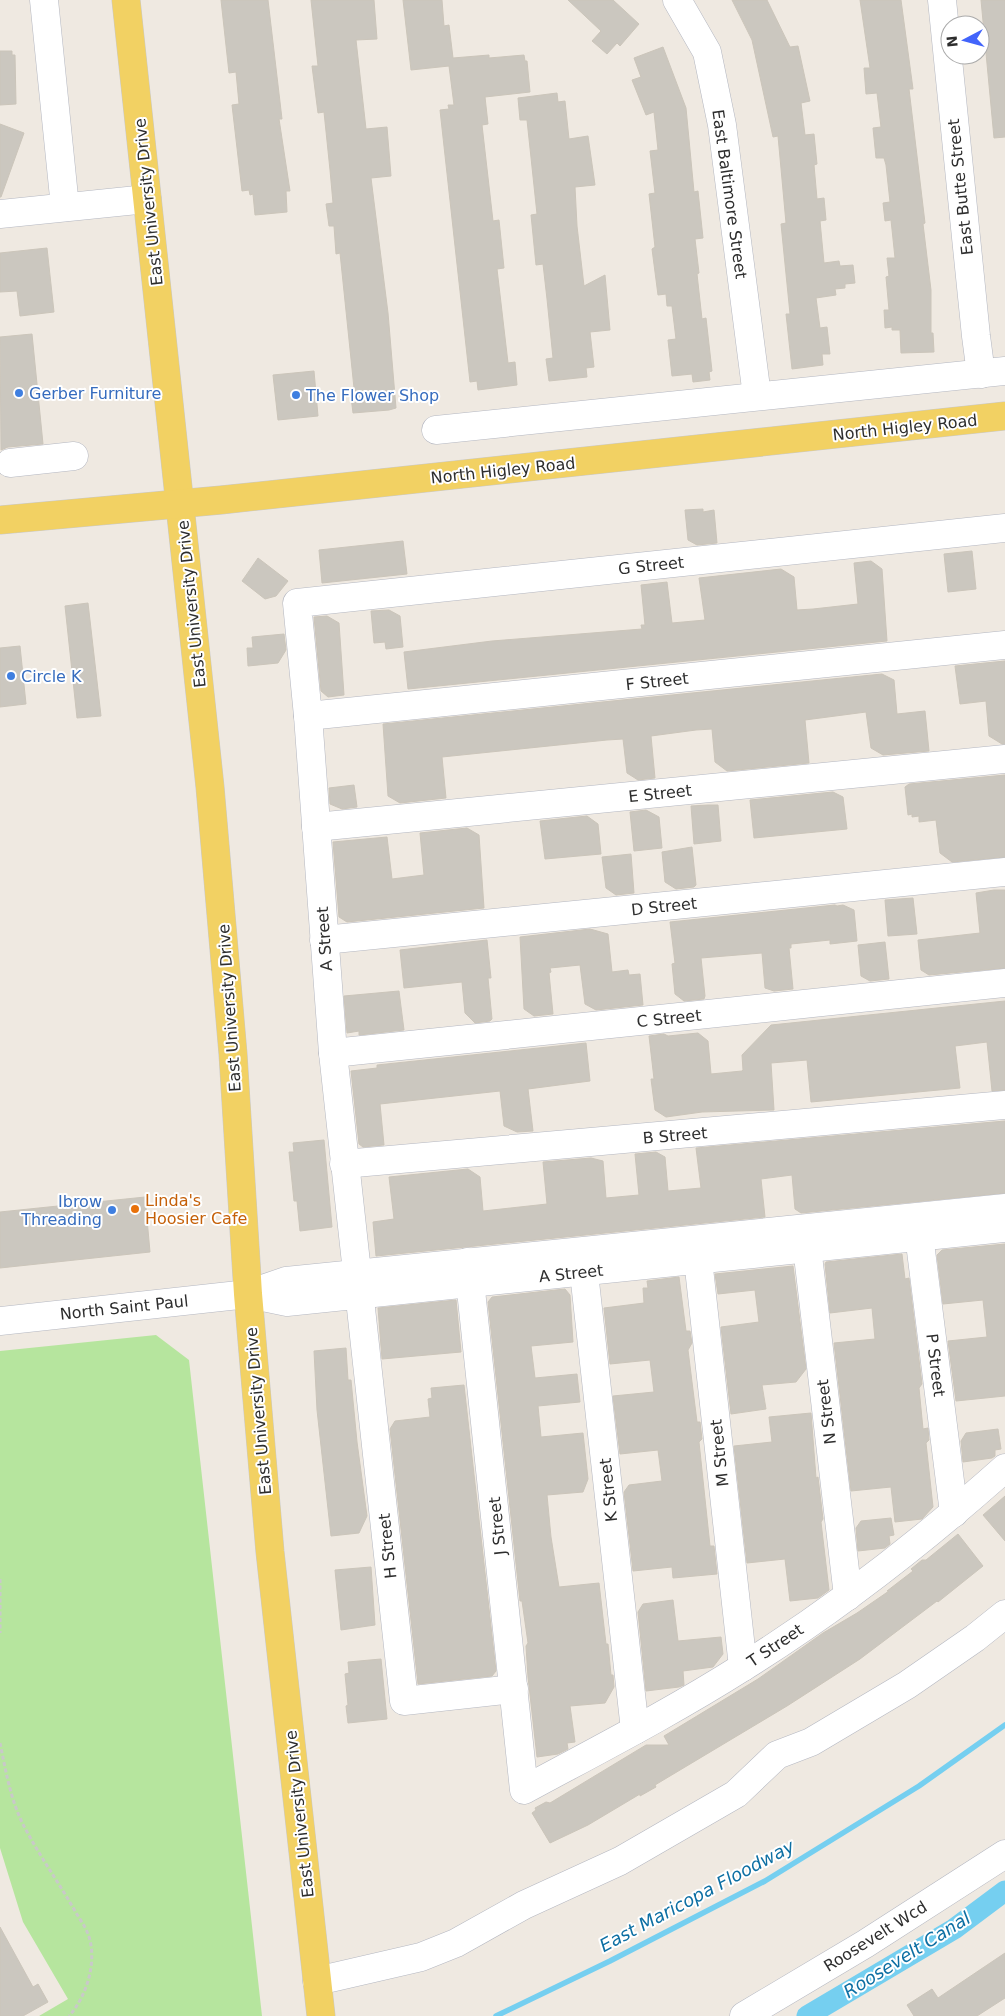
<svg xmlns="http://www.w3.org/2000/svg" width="1005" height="2016" font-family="'DejaVu Sans',sans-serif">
	<rect width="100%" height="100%" fill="#efe9e1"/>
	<polygon fill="#b6e59e" points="156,1335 189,1360 262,2016 39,2016 68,1999 23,1922 0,1848 0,1351"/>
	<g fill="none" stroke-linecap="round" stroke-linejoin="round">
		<polyline stroke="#75cff0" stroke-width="5.5" points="496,2016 610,1961 765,1881 919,1786 1005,1725"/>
		<polyline stroke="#75cff0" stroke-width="21" points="807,2016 954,1929 1005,1891"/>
	</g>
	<g fill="#cbc7bf" stroke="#cbc5ba">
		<polygon points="221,0 268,0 282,119 279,119 290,191 286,191 287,212 255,215 253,194 250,195 249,190 242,191 232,105 239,104 236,72 229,73"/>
		<polygon points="311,0 374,0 377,39 356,40 366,129 387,127 391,176 371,178 388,313 396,408 389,410 353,413 350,389 354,388 340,253 336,254 334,226 329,226 326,204 333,203 330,170 324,112 318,113 312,66 318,66"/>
		<polygon points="403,0 442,0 444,26 449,25 453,58 489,55 489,58 524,55 525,61 527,61 530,92 485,97 488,124 482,125 493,221 499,220 504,268 497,269 508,363 515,362 517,385 478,390 477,381 470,382 440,110 449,109 448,105 454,105 449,66 411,70"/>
		<polygon points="568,0 613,0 639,24 620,46 617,43 607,54 592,41 601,31"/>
		<polygon points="732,0 767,0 790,47 798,46 810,101 801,103 805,135 814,134 817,164 814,165 817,199 824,198 826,220 820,221 824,263 839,261 840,266 853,265 855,283 845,284 845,288 835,289 836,295 816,298 820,328 827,327 830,354 822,354 823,365 792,369 786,314 790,314 781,224 786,223 778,136 773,137 752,40"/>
		<polygon points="860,0 901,0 913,89 909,89 925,223 923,224 931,290 931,333 933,333 934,352 901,353 900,330 892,330 892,327 885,328 884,310 889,310 886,277 889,276 887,258 895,258 891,220 885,221 883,203 890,202 886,165 884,158 876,158 873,128 881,127 877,93 866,94 864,68 870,68"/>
		<polygon points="981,0 1005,0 1005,137 994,138"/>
		<polygon points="663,47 686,108 694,192 698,191 703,238 695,239 699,273 697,274 702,319 706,318 712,371 709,372 710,380 693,382 692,374 672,376 668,340 676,339 672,306 667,306 666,294 658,295 652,249 655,247 649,194 655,193 650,151 658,150 654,112 646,115 632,80 641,77 634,58"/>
		<polygon points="0,51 12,51 12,55 15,55 16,104 0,105"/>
		<polygon points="557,93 558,102 565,101 569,139 588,136 595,185 575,187 577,226 584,286 605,275 610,330 590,332 594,367 586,368 587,377 549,381 546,359 553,358 547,299 543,264 536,265 531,215 537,214 527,120 520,120 518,98"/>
		<polygon points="0,124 24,133 1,197 0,197"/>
		<polygon points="47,248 54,312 20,316 17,291 0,292 0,253"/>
		<polygon points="32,334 43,444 8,447 1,450 0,337"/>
		<polygon points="314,371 318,416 278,420 273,375"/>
		<polygon points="703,509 703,512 714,510 717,543 697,545 688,540 685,510"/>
		<polygon points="403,541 407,574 322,583 319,550"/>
		<polygon points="972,551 976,589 948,592 944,554"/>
		<polygon points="258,558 288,581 276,596 265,599 242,581"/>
		<polygon points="871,561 882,569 887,641 408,689 404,652 492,641 642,629 641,625 645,625 641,585 667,582 672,623 705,620 699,578 781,569 794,577 797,610 813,609 858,604 854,563"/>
		<polygon points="88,603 101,716 77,718 65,606"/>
		<polygon points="389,610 400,616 403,647 386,649 385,642 374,643 371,611"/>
		<polygon points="327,616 339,623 344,695 328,697 321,691 314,617"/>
		<polygon points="284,634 286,650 278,663 248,666 247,648 253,648 252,637"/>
		<polygon points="20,646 26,704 0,707 0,648"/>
		<polygon points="1005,661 1005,744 1002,744 989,736 986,701 960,704 955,666"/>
		<polygon points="882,674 894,680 897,714 925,711 929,751 883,755 871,748 866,712 805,720 809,763 727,771 715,762 712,729 696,730 651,736 655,778 638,780 627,773 623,739 607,740 442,757 446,798 400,803 388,796 383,724"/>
		<polygon points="1005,775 1005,857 952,862 940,853 936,820 919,822 919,816 912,817 912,814 908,815 905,787 909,784"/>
		<polygon points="354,785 357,807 342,809 330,804 329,788"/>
		<polygon points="833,792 843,797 847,829 754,838 750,800"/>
		<polygon points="708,805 718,805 721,841 694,844 691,806"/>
		<polygon points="646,810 659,817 662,848 634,851 630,812"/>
		<polygon points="587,816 598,824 601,854 545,859 540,821"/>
		<polygon points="467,828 479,835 484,908 347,922 339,917 333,842 387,837 392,879 424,875 420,833"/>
		<polygon points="692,847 696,885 694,887 676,889 665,882 662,852"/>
		<polygon points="631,854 634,893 616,895 606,888 602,857"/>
		<polygon points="994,890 1005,890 1005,968 929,975 921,970 918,940 980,933 976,893"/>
		<polygon points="913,898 917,934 888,936 885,900"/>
		<polygon points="835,905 837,906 843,905 854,910 857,941 830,944 830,940 791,944 791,948 789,948 793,989 774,991 765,988 762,953 701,958 705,996 704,999 684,1001 675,994 672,964 675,963 670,922"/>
		<polygon points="590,929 608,934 612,972 628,970 629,975 640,974 643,1005 596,1010 585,1004 580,965 550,968 551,972 549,973 553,1014 534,1016 524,1009 520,937"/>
		<polygon points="487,940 491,978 488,978 492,1019 490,1021 475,1023 465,1013 462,982 404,988 400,950"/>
		<polygon points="885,942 889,979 870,981 861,976 858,945"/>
		<polygon points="399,991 404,1030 359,1035 359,1031 347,1033 344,996"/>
		<polygon points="1005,1001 1005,1090 992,1091 987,1042 955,1046 960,1088 811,1102 807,1060 771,1063 774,1110 702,1112 666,1117 655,1110 651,1079 654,1079 649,1036 664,1034 668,1036 698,1033 708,1041 711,1074 742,1071 743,1070 742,1055 771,1025"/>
		<polygon points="586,1043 590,1081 528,1089 533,1131 517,1132 504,1126 500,1091 380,1104 384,1145 363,1147 359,1144 351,1071 377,1068 377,1065"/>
		<polygon points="1005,1121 1005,1193 801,1213 795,1209 792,1175 761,1179 765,1217 376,1256 373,1222 394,1219 389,1177 468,1169 480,1177 483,1211 547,1204 543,1162 591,1158 603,1161 606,1198 639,1195 635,1154 656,1152 665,1157 668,1191 701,1188 696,1148"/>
		<polygon points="324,1140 332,1227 300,1231 297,1201 294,1201 289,1152 294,1152 293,1143"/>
		<polygon points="145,1197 150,1252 0,1268 0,1212"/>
		<polygon points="1005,1244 1005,1396 956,1401 948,1341 987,1337 983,1300 943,1304 937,1255 942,1250"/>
		<polygon points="902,1254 905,1279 909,1278 922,1384 919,1388 923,1429 928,1428 929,1440 926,1443 933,1507 922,1519 895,1522 891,1487 851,1491 834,1343 875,1339 872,1308 830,1313 825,1264 826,1262"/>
		<polygon points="793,1266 806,1369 796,1382 762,1385 766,1409 731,1414 721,1327 759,1322 755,1290 718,1294 715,1274"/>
		<polygon points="679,1277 686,1331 690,1331 692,1343 688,1350 697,1422 700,1422 702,1439 699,1442 710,1546 714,1546 717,1574 673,1578 672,1567 633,1571 624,1492 629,1485 662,1481 658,1450 620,1454 613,1396 654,1392 650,1360 610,1364 604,1308 644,1303 643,1288 648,1288 647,1281"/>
		<polygon points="565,1289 570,1295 573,1342 531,1346 535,1378 577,1374 580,1402 538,1406 541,1437 583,1433 588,1479 583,1492 547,1495 551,1537 559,1587 599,1583 606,1644 608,1644 611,1675 613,1675 614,1687 605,1703 570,1706 575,1742 567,1743 568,1749 558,1754 537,1757 528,1677 526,1646 528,1643 522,1601 520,1601 488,1302 492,1297"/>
		<polygon points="456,1300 461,1352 382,1359 378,1308"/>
		<polygon points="346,1348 348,1380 351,1380 357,1442 367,1516 359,1533 331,1536 317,1410 314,1351"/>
		<polygon points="464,1385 496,1671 492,1676 418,1684 390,1429 395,1421 430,1417 428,1399 432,1398 431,1388"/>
		<polygon points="811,1413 816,1478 818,1477 823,1519 821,1522 829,1590 818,1598 790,1601 785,1559 747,1563 734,1446 772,1442 769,1417"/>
		<polygon points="998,1429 1001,1449 995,1450 995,1456 992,1458 963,1462 961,1441 966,1433"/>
		<polygon points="1005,1496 1005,1541 983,1515"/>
		<polygon points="891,1518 894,1535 889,1536 890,1544 885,1548 858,1551 856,1528 861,1521"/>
		<polygon points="958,1534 983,1566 938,1602 937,1601 860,1659 787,1706 655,1785 656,1787 640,1796 640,1794 588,1825 550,1843 532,1813 536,1810 535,1808 546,1802 550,1803 646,1745 669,1745 664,1736 758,1679 823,1633 857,1613 889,1591 887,1591 913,1571 911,1569 922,1560 926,1560"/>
		<polygon points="371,1567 375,1625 341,1630 335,1570"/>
		<polygon points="673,1600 678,1641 721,1637 723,1654 713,1667 683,1671 684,1685 679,1687 646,1691 638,1612 643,1604"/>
		<polygon points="381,1659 387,1719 348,1723 346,1706 348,1705 345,1674 349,1673 348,1662"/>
		<polygon points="0,1927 33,1987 38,1984 48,2002 23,2016 0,2016"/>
		<polygon points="1005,1953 1005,1998 977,2016 914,2016 907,2005 932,1989 938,1998"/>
	</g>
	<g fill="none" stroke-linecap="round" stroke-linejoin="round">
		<g stroke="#b4b7c1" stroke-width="29">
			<g id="minor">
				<polyline points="44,0 65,207"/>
				<polyline points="677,0 707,52 722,125 757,396"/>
				<polyline points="942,0 976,336 981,374"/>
				<polyline points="0,214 147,199"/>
				<polyline points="436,430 1005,371"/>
				<polyline points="10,463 74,456"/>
				<polyline points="308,716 1005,645"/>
				<polyline points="316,827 1005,759"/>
				<polyline points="324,940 1005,872"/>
				<polyline points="333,1053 1005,983"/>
				<polyline points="344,1164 1005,1105"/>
				<polyline points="917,1219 954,1513"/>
				<polyline points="805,1230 848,1596"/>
				<polyline points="696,1241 743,1667"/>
				<polyline points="582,1255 635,1730"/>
				<path d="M 468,1262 L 524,1790 C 598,1750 672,1712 743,1667 C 836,1609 923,1541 1005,1468"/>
				<polyline points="248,1294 287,1302 1005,1228"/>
				<polyline points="0,1321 248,1294 286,1281 1005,1208"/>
				<polyline points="514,1689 404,1701 333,1053 308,716 297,603 1005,528"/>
				<polyline points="317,1981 421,1957 456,1943 524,1905 620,1861 736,1794 777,1755 811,1742 907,1685 975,1638 1005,1614"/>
				<polyline points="744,2016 865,1944 1005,1854"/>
			</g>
		</g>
		<g stroke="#c9c9c9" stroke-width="29">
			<g id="major">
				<polyline points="126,0 210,787 233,1054 248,1294 270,1552 321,2016"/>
				<polyline points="0,520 221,500 1005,416"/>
			</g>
		</g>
		<g stroke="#c9c9c9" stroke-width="3" stroke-dasharray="4 2.5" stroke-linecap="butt">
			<polyline points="0,1579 0,1633"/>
			<path d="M 0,1743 C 6,1772 11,1803 26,1830 C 41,1858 59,1883 75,1911 C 79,1918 85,1926 88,1934 C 98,1960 87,1996 69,2016"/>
		</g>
		<use href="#minor" stroke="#fff" stroke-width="28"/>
		<use href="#major" stroke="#f2d163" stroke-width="28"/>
	</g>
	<g fill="#3f7fe0" stroke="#fff" stroke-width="2">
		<circle cx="19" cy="393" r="5"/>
		<circle cx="296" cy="395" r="5"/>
		<circle cx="11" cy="676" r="5"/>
		<circle cx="112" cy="1210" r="5"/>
	</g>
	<circle fill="#e8710a" stroke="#fff" stroke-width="2" cx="135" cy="1209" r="5"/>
	<g text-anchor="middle" stroke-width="4" stroke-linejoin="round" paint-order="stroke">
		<g font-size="16" fill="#2e2e2e" stroke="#fff">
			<text transform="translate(960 187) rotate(-96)" y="6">East Butte Street</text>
			<text transform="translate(730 194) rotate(82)" y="6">East Baltimore Street</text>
			<text transform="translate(148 202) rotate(-96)" y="6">East University Drive</text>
			<text transform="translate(905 427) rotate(-6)" y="6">North Higley Road</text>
			<text transform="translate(503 470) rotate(-6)" y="6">North Higley Road</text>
			<text transform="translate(651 565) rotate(-6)" y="6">G Street</text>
			<text transform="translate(191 604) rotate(-96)" y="6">East University Drive</text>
			<text transform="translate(657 681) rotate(-6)" y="6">F Street</text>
			<text transform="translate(660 793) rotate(-6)" y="6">E Street</text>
			<text transform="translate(664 906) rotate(-6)" y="6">D Street</text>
			<text transform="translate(324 939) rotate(-94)" y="6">A Street</text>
			<text transform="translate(229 1008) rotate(-94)" y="6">East University Drive</text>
			<text transform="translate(669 1018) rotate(-6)" y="6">C Street</text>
			<text transform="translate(675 1135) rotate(-5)" y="6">B Street</text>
			<text transform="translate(571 1273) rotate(-6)" y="6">A Street</text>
			<text transform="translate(124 1307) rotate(-6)" y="6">North Saint Paul</text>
			<text transform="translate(936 1365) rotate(83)" y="6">P Street</text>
			<text transform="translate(258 1411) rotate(-95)" y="6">East University Drive</text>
			<text transform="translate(826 1412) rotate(-97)" y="6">N Street</text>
			<text transform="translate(719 1453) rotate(-96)" y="6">M Street</text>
			<text transform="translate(608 1490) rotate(-96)" y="6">K Street</text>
			<text transform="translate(497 1526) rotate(-96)" y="6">J Street</text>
			<text transform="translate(387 1546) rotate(-96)" y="6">H Street</text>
			<text transform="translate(775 1645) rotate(-34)" y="6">T Street</text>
			<text transform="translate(299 1814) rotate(-96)" y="6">East University Drive</text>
			<text transform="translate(875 1936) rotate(-32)" y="6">Roosevelt Wcd</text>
		</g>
		<g font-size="16" fill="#366cbe" stroke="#fff" text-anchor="start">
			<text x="29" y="399">Gerber Furniture</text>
			<text x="306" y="401">The Flower Shop</text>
			<text x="21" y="682">Circle K</text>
			<text x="102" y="1207" text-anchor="end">Ibrow<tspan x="102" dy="18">Threading</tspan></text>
		</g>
		<g font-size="16" fill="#c56008" stroke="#fff" text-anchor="start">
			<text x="145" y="1206">Linda's<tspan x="145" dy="18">Hoosier Cafe</tspan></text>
		</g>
		<g font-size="18" font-style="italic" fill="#0d6fa3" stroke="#fff">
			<text transform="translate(697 1896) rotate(-28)" y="6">East Maricopa Floodway</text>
			<text transform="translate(907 1955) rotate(-32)" y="6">Roosevelt Canal</text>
		</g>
	</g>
	<g transform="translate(965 40) rotate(264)"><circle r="24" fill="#ffffff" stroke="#ababab"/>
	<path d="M0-4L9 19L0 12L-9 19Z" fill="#4264fb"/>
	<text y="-8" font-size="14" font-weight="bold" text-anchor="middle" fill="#2e2e2e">N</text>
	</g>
</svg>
